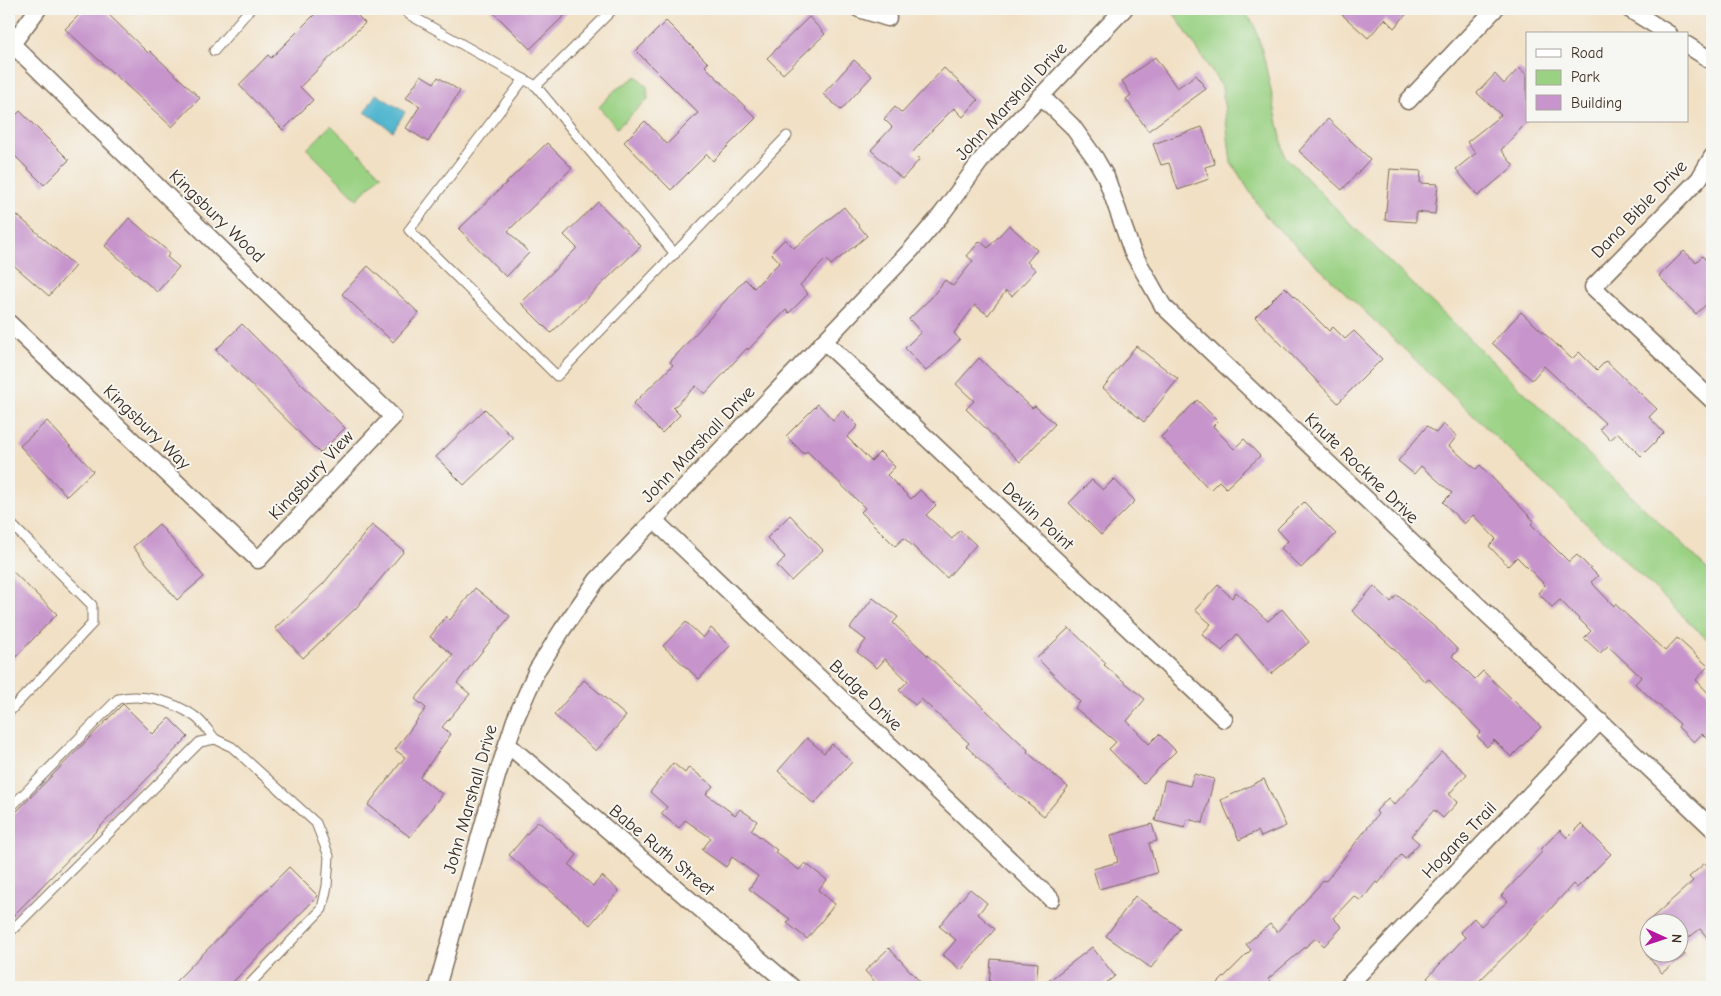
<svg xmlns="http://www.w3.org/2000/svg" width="1721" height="996" font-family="'Comic Neue',sans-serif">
	<rect width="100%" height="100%" fill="#f6f6f2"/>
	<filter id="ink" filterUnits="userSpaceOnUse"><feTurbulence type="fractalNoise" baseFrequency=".02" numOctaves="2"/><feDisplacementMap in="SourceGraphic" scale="10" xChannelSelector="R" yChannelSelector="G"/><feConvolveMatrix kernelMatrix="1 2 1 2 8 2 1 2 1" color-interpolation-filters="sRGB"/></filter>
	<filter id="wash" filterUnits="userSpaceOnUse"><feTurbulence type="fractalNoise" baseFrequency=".0096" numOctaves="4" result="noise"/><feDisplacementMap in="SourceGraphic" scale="20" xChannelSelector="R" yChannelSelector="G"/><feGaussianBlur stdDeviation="1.12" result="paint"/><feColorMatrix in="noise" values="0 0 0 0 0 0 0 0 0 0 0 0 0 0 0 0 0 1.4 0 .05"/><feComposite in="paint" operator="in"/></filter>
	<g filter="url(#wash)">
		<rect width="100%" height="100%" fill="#f1e0c4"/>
		<g fill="#9ad183" stroke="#6a7e50">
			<polygon points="1171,9 1242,9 1254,24 1263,54 1285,156 1357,230 1712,574 1712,644 1266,217 1231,162 1222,87"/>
			<polygon points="637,76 647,87 648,99 617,128 599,107 615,90"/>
			<polygon points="331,125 381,175 357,199 307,149"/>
		</g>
		<polygon fill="#4fb5ce" stroke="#457076" points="376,94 405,112 393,131 365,112"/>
		<g id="blocks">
			<g fill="#c795cc">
				<polygon points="85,9 103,9 148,53 150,51 200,98 172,127 65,29"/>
				<polygon points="320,9 351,9 365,23 300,87 313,100 283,130 239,85 268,55 271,58"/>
				<polygon points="490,9 571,9 530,49"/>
				<polygon points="1336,9 1411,9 1394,28 1385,19 1368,38"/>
				<polygon points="809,17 825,34 783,74 767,58"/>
				<polygon points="666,21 708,63 705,66 756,118 713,161 707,154 671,190 624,142 645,121 667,144 698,113 636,51"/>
				<polygon points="1155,57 1177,88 1196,75 1206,89 1148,131 1126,99 1131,95 1122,81"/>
				<polygon points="854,60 872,76 841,110 823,94"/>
				<polygon points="944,68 978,100 963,117 954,108 933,129 913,152 920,159 902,179 871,150 892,127 884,119 895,107 902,113"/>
				<polygon points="1519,68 1527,75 1527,122 1501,150 1514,166 1478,196 1456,169 1476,153 1467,142 1501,115 1477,93 1495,74 1504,84"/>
				<polygon points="421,75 434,83 438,77 460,91 428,142 406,128 420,106 406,98"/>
				<polygon points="20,111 69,160 44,185 9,150 9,122"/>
				<polygon points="1328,119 1370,159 1342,190 1299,151"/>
				<polygon points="1202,127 1215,164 1205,167 1209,179 1178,190 1169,163 1161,165 1153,144"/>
				<polygon points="547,143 572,168 508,231 529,253 506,277 459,229"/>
				<polygon points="1390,169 1421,171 1420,183 1438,184 1435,214 1416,212 1416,222 1385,220"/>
				<polygon points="598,202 641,246 551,333 521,303 577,248 564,235"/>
				<polygon points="844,207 867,236 831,265 826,259 800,285 808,294 789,313 786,310 748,350 747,348 705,394 696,386 673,408 680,415 662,433 633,404 673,365 670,362 745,279 754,288 780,262 771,253 785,239 794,248"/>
				<polygon points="9,208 75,266 49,296 9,261"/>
				<polygon points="129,218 170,253 167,257 179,267 157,292 105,246"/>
				<polygon points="1009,225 1037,250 1027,262 1036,270 1012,296 1006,291 988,315 975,305 954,333 960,340 926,371 905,348 921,332 909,319 931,298 945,280 953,286 973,261 967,256 980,241 988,248"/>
				<polygon points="1684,251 1696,262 1702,256 1712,266 1712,299 1696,314 1659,276"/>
				<polygon points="368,266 419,313 393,342 342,294"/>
				<polygon points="1285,287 1329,331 1333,327 1345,339 1354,331 1382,359 1338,403 1255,317"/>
				<polygon points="1521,312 1572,359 1579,352 1597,370 1606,361 1657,409 1649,417 1664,433 1641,456 1618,433 1610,440 1600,429 1605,423 1544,366 1532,380 1492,343"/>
				<polygon points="242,324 345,428 320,453 216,350"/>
				<polygon points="1136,346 1178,379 1144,422 1103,388"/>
				<polygon points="979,358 1032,408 1035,406 1055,424 1020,462 966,409 974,401 956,384"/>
				<polygon points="1197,400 1218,421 1213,426 1234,449 1244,439 1260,456 1226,488 1219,481 1210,490 1161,437"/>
				<polygon points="818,404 833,420 842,410 858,426 847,437 871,461 880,452 895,467 887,475 911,499 920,490 936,505 926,515 952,539 960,530 976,545 947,578 904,538 895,546 861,512 865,508 807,451 804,454 786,436"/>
				<polygon points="485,409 513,438 464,485 436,457"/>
				<polygon points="47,421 93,471 67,496 20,446"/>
				<polygon points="1443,424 1457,436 1449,446 1476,469 1480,465 1534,521 1531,524 1569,562 1577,555 1598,576 1591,582 1614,606 1615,604 1665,651 1677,638 1708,666 1696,680 1712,697 1712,744 1702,734 1694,742 1678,727 1680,724 1635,684 1641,677 1608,646 1600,653 1584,638 1591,631 1560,600 1552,607 1538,593 1545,585 1517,557 1508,566 1489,546 1496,539 1473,515 1464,524 1443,502 1452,493 1421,466 1414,474 1398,461 1427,426 1436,433"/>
				<polygon points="1114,479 1135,501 1101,535 1069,503 1092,480 1103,490"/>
				<polygon points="1304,502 1336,534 1301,568 1281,548 1288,541 1277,529"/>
				<polygon points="790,515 823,550 791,581 777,566 785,557 767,538"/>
				<polygon points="159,524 204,577 177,600 133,547"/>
				<polygon points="372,525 404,551 356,608 303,658 275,628 323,584"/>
				<polygon points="9,568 57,614 9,664"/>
				<polygon points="1218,585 1232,598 1236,592 1268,621 1282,609 1309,642 1271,674 1237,634 1222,651 1202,634 1211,624 1195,610"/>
				<polygon points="1374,586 1391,602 1397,595 1437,629 1458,650 1452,656 1475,679 1483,671 1541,727 1511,757 1494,740 1487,747 1477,736 1481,732 1429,679 1425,682 1392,647 1352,611"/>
				<polygon points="475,588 510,616 457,683 470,694 442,727 451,734 420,777 442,794 410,837 368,805 405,757 395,750 426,708 415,699 453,655 430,637 446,616 450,620"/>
				<polygon points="873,598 898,617 893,623 986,710 1028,750 1027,752 1068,787 1044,816 1008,787 966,746 969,743 921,699 915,705 899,690 908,681 885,659 877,668 857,652 866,640 850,628"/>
				<polygon points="686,622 703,638 711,628 730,646 699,679 663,646"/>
				<polygon points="1069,628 1106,663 1104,665 1145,699 1127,721 1149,744 1159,734 1176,751 1143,784 1109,749 1116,742 1075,708 1080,702 1037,658"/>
				<polygon points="584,680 626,716 596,751 554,715"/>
				<polygon points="123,704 153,734 169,718 188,737 9,920 9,819"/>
				<polygon points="807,738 824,753 832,744 852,762 814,804 778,771"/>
				<polygon points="1442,752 1467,774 1449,794 1458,802 1443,818 1434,810 1411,836 1419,843 1405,859 1401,855 1378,884 1376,882 1361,901 1354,896 1333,918 1342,927 1324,946 1316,938 1268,979 1276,987 1214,987 1251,950 1246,944 1270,924 1277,932 1324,880 1326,881 1378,814 1376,811 1388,798 1394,805"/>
				<polygon points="673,763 685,773 689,767 713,786 706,794 735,815 740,809 757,821 751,830 777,850 775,852 799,870 805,863 827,880 818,890 835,904 807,939 787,923 790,919 749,889 758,876 732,857 726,867 702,850 711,838 685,820 679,828 661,814 667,807 650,792"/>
				<polygon points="1194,774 1214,779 1203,823 1187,819 1185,828 1155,821 1165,780 1190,786"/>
				<polygon points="1264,779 1286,826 1261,837 1258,831 1239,840 1221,800"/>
				<polygon points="538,821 577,855 569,865 593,886 602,876 619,891 590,925 509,855"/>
				<polygon points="1152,824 1157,841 1149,843 1157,873 1099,889 1093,869 1118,862 1111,835"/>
				<polygon points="1581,824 1611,854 1577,888 1573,884 1535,926 1473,987 1437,987 1427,978 1465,937 1460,932 1474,918 1481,926 1508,901 1501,896 1542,852 1540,850 1560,830 1567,838"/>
				<polygon points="1705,863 1712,872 1712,943 1700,929 1678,946 1678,924 1645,924 1693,881 1689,877"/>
				<polygon points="289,867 318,896 228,987 170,987"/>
				<polygon points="970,889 987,903 978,914 995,929 961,970 943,955 956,940 939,926"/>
				<polygon points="1135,896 1180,928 1151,968 1106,936"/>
				<polygon points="1092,947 1115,976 1101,987 1041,987"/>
				<polygon points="889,948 925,987 880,987 865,971"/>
				<polygon points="1646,954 1686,954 1662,973"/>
				<polygon points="991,959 1038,963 1036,987 989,987"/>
			</g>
		</g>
	</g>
	<g filter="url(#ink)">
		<use href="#blocks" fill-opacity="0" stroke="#7b6a58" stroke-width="1"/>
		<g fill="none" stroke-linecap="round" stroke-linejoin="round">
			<g stroke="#7b6a58" stroke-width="11">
				<g id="service">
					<polyline points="403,9 410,15 536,86 675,254"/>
					<polyline points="214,51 250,9"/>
					<polyline points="524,79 409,230 557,376 787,136"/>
					<polyline points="536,86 613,9"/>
					<polyline points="9,522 92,605 92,624 9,712"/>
					<path d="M 9,809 L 118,699 C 142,693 173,701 194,716 C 202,721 209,732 215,739"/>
					<polyline points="9,933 200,742 215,739 232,747 316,823 329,856 327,886 322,909 247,987"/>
				</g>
			</g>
			<g stroke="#7b6a58" stroke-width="19">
				<g id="minor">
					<polyline points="859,9 888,18"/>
					<polyline points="1629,9 1669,34"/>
					<polyline points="1687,45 1712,61"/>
					<polyline points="9,48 38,9"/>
					<polyline points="1041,96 1072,126 1095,158 1106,177 1132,251 1163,306 1712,828"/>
					<polyline points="1408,101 1495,9"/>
					<polyline points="1712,157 1699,179 1593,287 1712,400"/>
					<polyline points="9,323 258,560 393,417 12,44"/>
					<polyline points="824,341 1224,719"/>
					<polyline points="654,520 1051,899"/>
					<polyline points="507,744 792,987"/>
					<polyline points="437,987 497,776 515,720 537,670 562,630 597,580 911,250 941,215 985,155 1124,9"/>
					<polyline points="1347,987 1600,721"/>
				</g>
			</g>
			<use href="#service" stroke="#fff" stroke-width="9"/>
			<use href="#minor" stroke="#fff" stroke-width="16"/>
		</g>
	</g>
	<g text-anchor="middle" stroke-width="4" stroke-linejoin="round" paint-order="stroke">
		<g font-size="18" fill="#3b2a1e" stroke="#f6f6f2">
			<text transform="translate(1011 101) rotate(-47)" y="6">John Marshall Drive</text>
			<text transform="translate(1639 209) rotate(-46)" y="6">Dana Bible Drive</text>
			<text transform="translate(217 216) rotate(44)" y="6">Kingsbury Wood</text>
			<text transform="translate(147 427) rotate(44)" y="6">Kingsbury Way</text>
			<text transform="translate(698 444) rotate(-46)" y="6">John Marshall Drive</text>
			<text transform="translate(1362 468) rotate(44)" y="6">Knute Rockne Drive</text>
			<text transform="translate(311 475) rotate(-47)" y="6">Kingsbury View</text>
			<text transform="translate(1038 516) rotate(43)" y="6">Devlin Point</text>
			<text transform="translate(866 695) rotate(44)" y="6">Budge Drive</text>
			<text transform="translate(470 799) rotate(-74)" y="6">John Marshall Drive</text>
			<text transform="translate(1459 840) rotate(-46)" y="6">Hogans Trail</text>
			<text transform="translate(662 850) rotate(40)" y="6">Babe Ruth Street</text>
		</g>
	</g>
	<rect width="1721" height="996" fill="none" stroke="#f6f6f2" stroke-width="30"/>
	<rect x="1526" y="32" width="162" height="90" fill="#f6f6f2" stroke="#aba49d"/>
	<rect x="1536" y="49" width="25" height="8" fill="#ffffff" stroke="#aba49d"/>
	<text x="1571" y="58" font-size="15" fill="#3b2a1e">Road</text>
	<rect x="1536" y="70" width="25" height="15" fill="#9ad183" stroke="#aba49d"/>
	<text x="1571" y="82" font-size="15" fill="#3b2a1e">Park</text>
	<rect x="1536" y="95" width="25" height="15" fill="#c795cc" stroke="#aba49d"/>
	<text x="1571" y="108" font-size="15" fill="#3b2a1e">Building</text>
	<g transform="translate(1664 938) rotate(93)"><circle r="24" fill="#f6f6f2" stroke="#aba49d"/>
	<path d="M0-4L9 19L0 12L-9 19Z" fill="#b5179e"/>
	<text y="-8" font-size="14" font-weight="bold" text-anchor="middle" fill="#3b2a1e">N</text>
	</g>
</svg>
